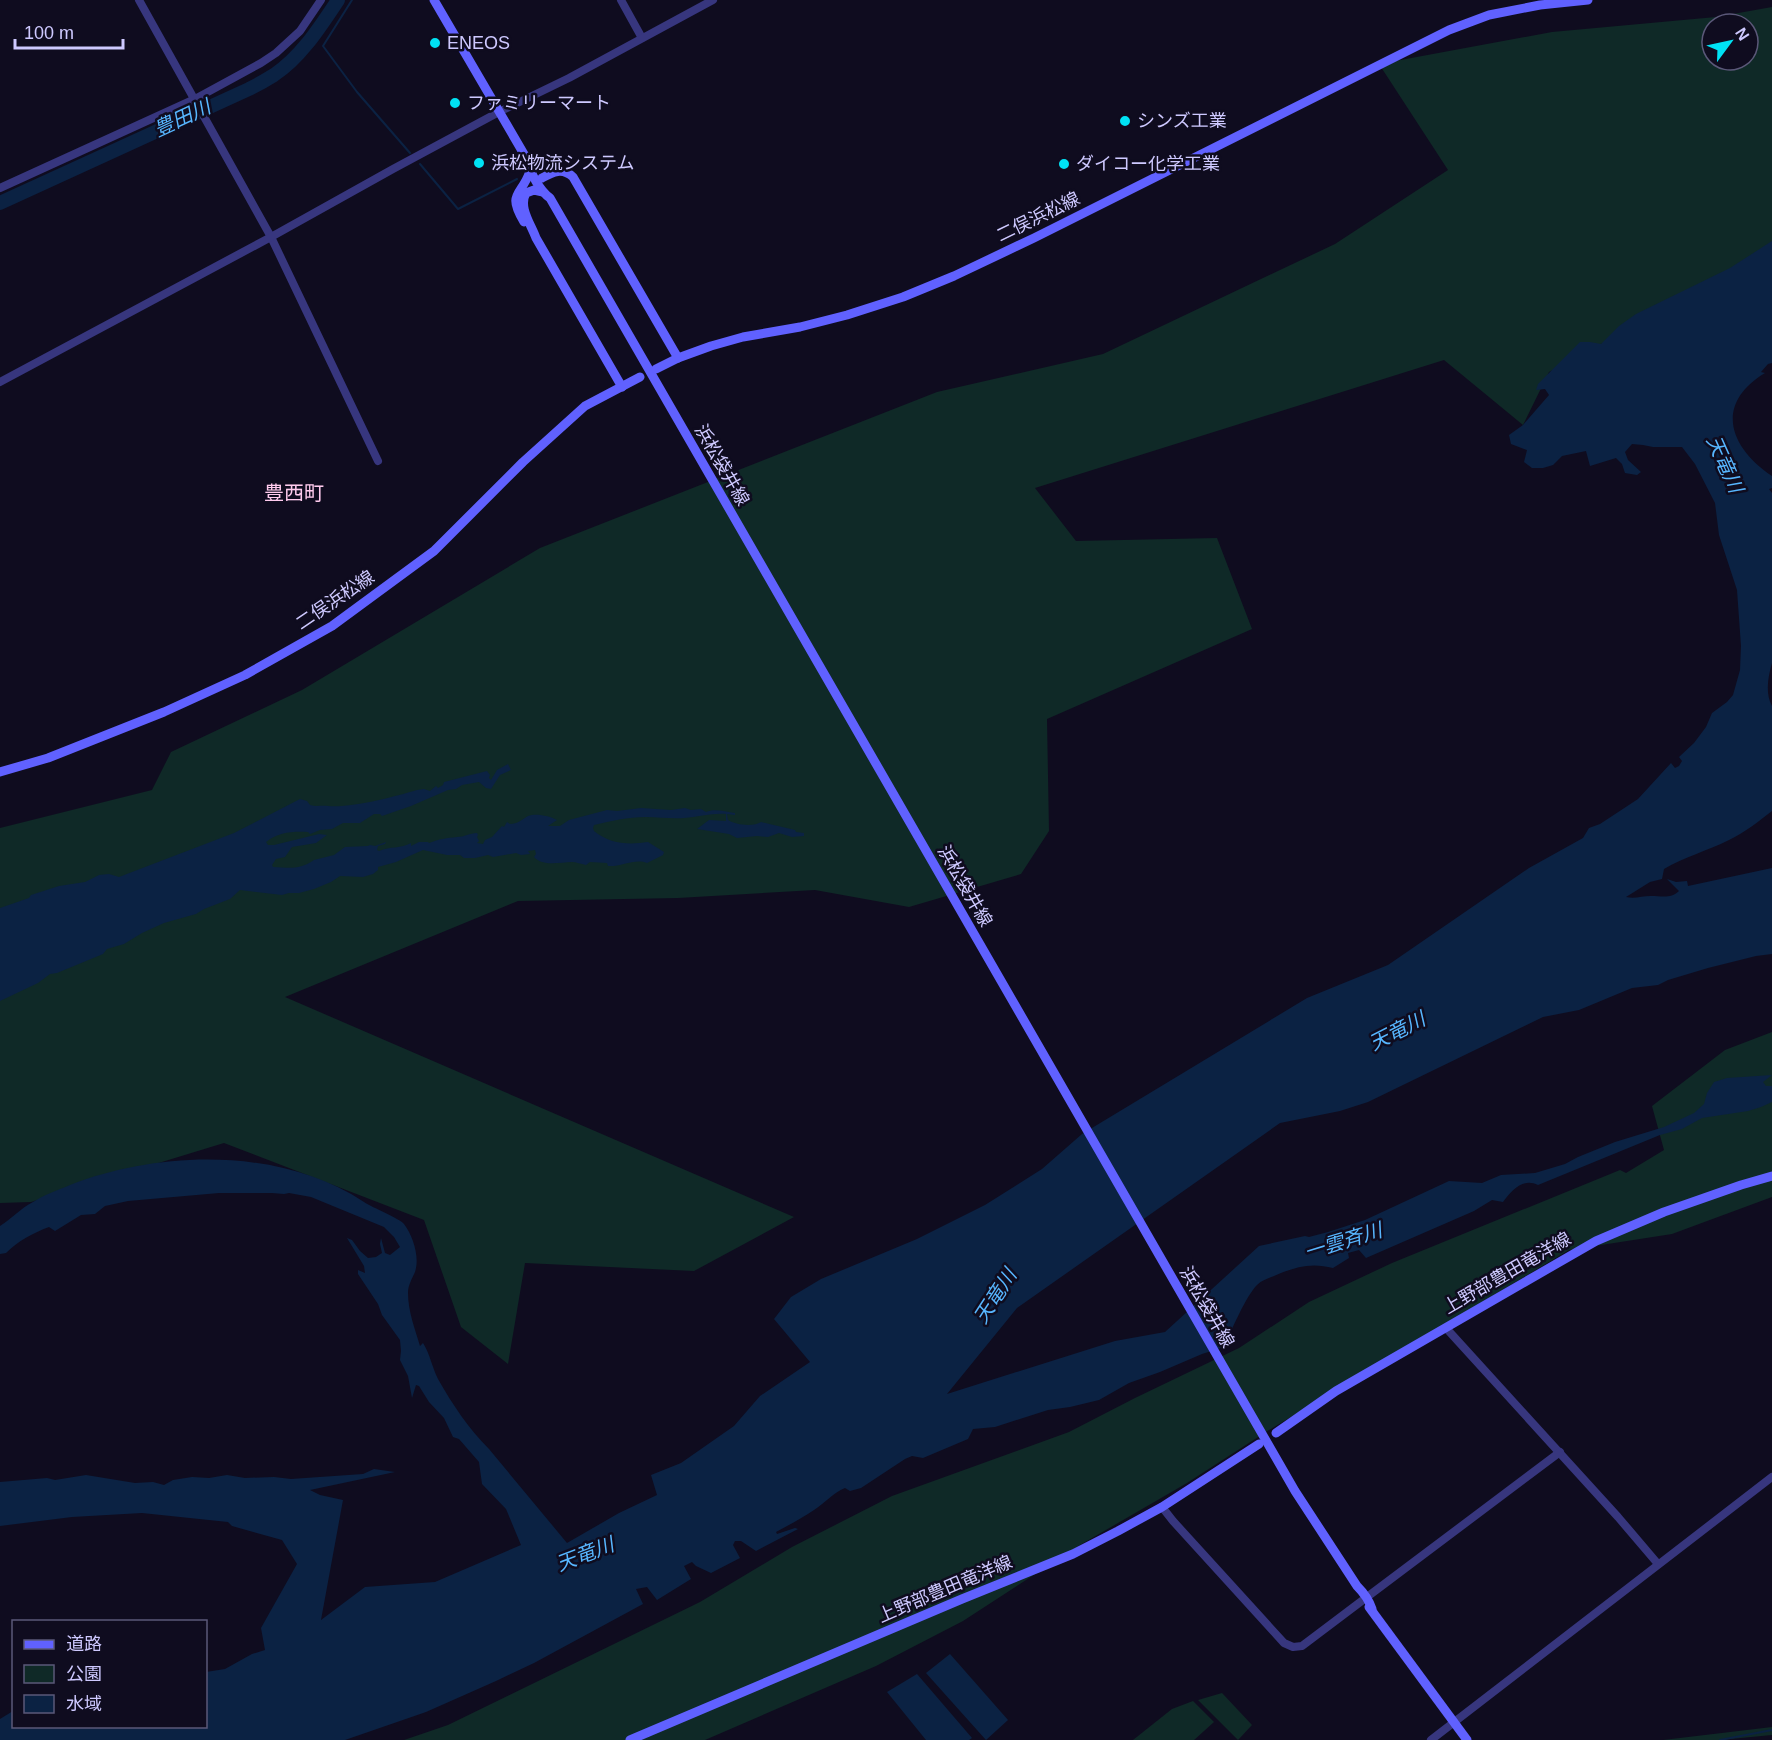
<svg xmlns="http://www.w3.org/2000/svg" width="1772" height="1740" font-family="Arial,'Noto Sans JP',sans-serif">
	<rect width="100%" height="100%" fill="#0f0c1f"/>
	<g fill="#0f2927" fill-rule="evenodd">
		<path d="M 1772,7 L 1772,252 L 1549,372 L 1523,425 L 1444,360 L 1035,488 L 1076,541 L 1217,538 L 1252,629 L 1047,719 L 1049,831 L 1021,874 L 909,907 L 815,890 L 678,898 L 518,901 L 285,997 L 794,1217 L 694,1271 L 525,1263 L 508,1364 L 461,1327 L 424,1220 L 224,1143 L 31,1202 L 0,1203 L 0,828 L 152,790 L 171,752 L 302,690 L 540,548 L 937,392 L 1103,354 L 1335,244 L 1448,170 L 1379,64 L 1552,32 L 1716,17 ZM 1712,24 L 1748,24 L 1748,60 L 1712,60 Z"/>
		<polygon points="1772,1032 1772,1197 1672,1234 1569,1250 1269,1430 1187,1483 1080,1545 963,1621 876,1666 705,1740 404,1740 448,1725 700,1602 792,1547 892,1496 1069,1432 1135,1398 1239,1348 1309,1302 1392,1263 1620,1170 1626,1173 1664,1150 1652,1106 1725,1050"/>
		<polygon points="1222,1693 1252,1725 1238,1740 1198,1700"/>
		<polygon points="1193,1701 1214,1722 1194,1740 1133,1740 1172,1709"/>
		<polygon points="1772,1727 1772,1735 1720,1740 1663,1740"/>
	</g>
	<g fill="#0b2243">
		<path d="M 1772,241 L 1772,363 L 1768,364 L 1761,372 L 1765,373 C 1714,404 1729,447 1772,476 L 1772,488 L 1769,489 L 1772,493 L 1772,663 C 1768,677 1765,693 1772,706 L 1772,811 C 1758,822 1745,832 1729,840 C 1707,851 1684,857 1664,869 L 1662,879 L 1650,882 L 1626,897 C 1635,899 1642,896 1651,896 C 1662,896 1671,899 1679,891 L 1667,879 L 1676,882 L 1687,881 L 1688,886 L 1772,868 L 1772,954 L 1756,956 L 1708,968 L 1668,980 L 1658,985 L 1632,988 L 1579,1010 L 1543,1017 L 1368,1102 L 1340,1111 L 1280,1123 L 1017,1308 L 947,1394 L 1115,1341 L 1165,1332 L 1259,1246 L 1305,1236 L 1309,1237 L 1328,1232 L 1365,1220 L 1449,1181 L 1482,1183 L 1501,1175 L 1535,1173 L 1565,1164 L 1578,1157 L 1615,1142 L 1664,1127 L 1694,1113 L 1704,1104 L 1707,1093 L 1714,1082 L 1727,1078 L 1772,1075 L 1763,1082 L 1766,1086 L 1772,1086 L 1772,1102 L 1761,1107 L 1748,1111 L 1702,1118 L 1682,1129 L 1660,1135 L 1538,1185 C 1523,1177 1511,1191 1503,1202 L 1492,1200 L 1474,1211 L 1366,1258 L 1359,1250 L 1348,1253 L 1349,1258 L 1333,1268 C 1311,1262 1294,1267 1274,1276 C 1269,1278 1262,1280 1257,1285 C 1246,1296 1231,1331 1224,1347 L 1202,1354 L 1160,1372 L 1129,1383 L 1099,1400 L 1070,1407 L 1048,1410 L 995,1427 L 973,1429 L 968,1439 L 923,1458 L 912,1456 L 905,1459 L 861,1488 L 850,1491 L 845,1488 C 833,1493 825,1503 814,1510 C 802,1518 789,1525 776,1532 L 777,1534 L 795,1528 L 798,1529 L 756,1551 L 741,1541 L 735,1541 L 733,1545 L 740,1558 L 711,1573 L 696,1566 L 692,1562 L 684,1566 L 691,1579 L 657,1600 L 647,1587 L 636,1589 L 643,1604 L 534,1663 L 496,1681 L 426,1712 L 345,1740 L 0,1740 L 0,1719 L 13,1711 L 14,1726 L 206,1726 L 206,1672 L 225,1669 L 252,1654 L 265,1650 L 261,1628 L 297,1564 L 282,1540 L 232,1526 L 228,1522 L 142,1513 L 72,1517 L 0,1526 L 0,1482 L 47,1478 L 55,1480 L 86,1475 L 135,1483 L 153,1482 L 164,1485 L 173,1480 L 192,1477 L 209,1478 L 227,1475 L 245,1478 L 274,1477 L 291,1479 L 363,1474 L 374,1469 L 395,1472 L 310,1490 L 320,1495 L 343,1500 L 321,1620 L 365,1587 L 435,1582 L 521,1545 L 506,1509 L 482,1484 L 479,1462 L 459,1439 L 453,1437 L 444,1418 L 429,1402 L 419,1386 L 416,1385 L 412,1398 L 408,1376 L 400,1360 L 401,1351 L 400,1340 L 382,1315 L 378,1304 L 358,1274 L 358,1270 L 365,1273 L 364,1266 L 347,1238 L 352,1240 L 360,1251 L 368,1258 L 376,1257 L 382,1253 L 380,1244 L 381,1238 L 385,1253 L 390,1255 L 400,1247 L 394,1237 L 384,1227 L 311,1197 L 289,1193 L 284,1194 L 272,1193 L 219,1193 L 128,1201 L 105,1206 L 95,1214 L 81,1215 L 55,1231 L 49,1227 C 33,1233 18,1241 6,1253 L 0,1254 L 0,1226 C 11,1219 21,1208 33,1202 C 44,1195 58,1190 70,1185 C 160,1150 281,1147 364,1202 C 373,1208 399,1218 404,1224 C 413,1236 420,1257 415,1272 C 412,1279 408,1285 408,1293 C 408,1311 415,1329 420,1346 L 423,1343 C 430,1354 432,1367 438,1379 C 452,1404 469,1429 489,1449 L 567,1543 L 619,1513 L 657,1495 L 651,1475 L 681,1463 L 734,1426 L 760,1396 L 810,1362 L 774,1319 L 791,1297 L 821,1279 L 917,1239 L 985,1205 L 1042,1169 L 1082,1134 L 1307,998 L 1388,965 L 1529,868 L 1583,838 L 1589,828 L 1600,824 L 1638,799 L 1671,763 L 1675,768 L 1679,766 L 1682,761 L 1679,757 L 1694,743 L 1706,727 L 1712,713 L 1727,702 L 1733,695 L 1740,670 L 1741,646 L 1737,590 L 1719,535 L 1715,503 L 1695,464 L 1682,447 L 1653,447 L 1643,445 L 1632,444 L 1625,452 L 1628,460 L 1641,472 L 1637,475 L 1625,473 L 1622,464 L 1616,458 L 1590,466 L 1586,451 L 1562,456 L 1553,465 L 1543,468 L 1532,468 L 1524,462 L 1527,450 L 1511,444 L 1509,435 L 1523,425 L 1549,395 L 1545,389 L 1536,390 L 1538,384 L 1580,342 L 1590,342 L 1601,344 L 1619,326 L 1636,314 L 1730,268 Z"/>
		<path d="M 508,764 L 511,770 L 500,775 L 491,789 L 486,788 L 479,782 L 462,785 L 456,789 L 448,790 L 411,806 L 382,816 L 380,814 L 374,814 L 360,823 L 343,823 L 332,829 L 320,830 L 310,834 L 308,832 C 294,831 278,832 266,842 L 268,845 L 274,845 L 319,834 L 327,835 L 316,843 L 292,847 L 285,857 L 276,859 L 272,865 L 273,867 C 290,868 299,870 314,860 L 334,855 L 345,847 L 368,846 L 370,845 L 375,846 L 386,842 L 385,844 L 378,846 L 377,850 L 379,851 C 390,846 401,849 411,843 L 411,846 L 419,842 L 428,842 L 429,843 C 439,839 447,838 457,837 C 464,837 470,833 477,833 L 478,835 L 477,837 L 479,841 L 477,843 L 483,844 L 485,840 L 492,837 L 502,826 L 504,827 L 507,822 L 510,824 C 518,824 521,820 528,816 C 536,813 550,816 557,820 L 548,826 L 560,826 L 569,820 L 607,810 L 617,811 L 641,808 L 671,810 L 685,808 L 691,810 L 701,809 L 706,812 C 715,808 725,812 735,813 L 735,815 L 727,814 L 728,820 C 735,825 754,827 761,822 L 795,830 L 796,832 L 804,833 L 804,836 L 792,837 L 779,833 L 768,837 L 757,836 L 737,838 L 729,834 L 697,829 L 709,820 L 726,821 L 726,814 C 712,813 698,817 684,818 C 671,819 659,817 646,817 C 627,817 612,821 594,825 L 593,828 L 594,831 C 610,844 628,845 648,842 L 664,852 L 663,855 L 647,863 C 635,858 621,867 608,866 L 607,863 L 590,862 L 586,865 C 581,864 576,862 572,862 C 560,862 543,867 534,857 L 536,854 L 535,850 L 528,851 L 530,854 L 521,855 L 516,853 L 493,857 L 488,855 L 475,858 L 464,858 L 460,855 L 447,855 L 423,850 L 396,862 L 378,867 L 378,870 L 373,874 L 363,877 L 340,876 L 331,882 L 314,889 L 299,893 L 289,893 L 282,895 L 240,890 L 230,899 L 204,909 L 196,914 L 164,923 L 142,933 L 124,944 L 107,949 L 103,954 L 57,973 L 50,974 L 38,983 L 0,1001 L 0,908 L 29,898 L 31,895 L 59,886 L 85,882 L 99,875 L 109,874 L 119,877 L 234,833 L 300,799 L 307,801 L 310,805 C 316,807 322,805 328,806 C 353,808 393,797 417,790 L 424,789 L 430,791 L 436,786 L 438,788 L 443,785 L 444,782 L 487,771 L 490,775 L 489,778 L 491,780 L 497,770 Z"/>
		<polygon points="950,1654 1008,1720 986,1740 926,1673"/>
		<polygon points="917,1674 972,1738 969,1740 926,1740 887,1692"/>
	</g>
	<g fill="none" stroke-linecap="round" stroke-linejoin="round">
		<g stroke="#0b2243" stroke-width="2">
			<polyline points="352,0 323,46 357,92 410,153"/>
			<polyline points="420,164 458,209 517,179"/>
			<polyline points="1720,1740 1772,1730"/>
		</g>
		<path stroke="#0b2243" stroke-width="14" d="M 0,203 L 249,89 C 257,85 266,80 274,75 C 301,57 320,27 338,0"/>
		<g stroke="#37367e" stroke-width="8">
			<polyline points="139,0 271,237 378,461"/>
			<polyline points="621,0 642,38"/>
			<polyline points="0,188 195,99 261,63 276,53 300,31 321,0"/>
			<polyline points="0,382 271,237 393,169 499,112 569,78 713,0"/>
			<polyline points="1446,1328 1618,1517 1658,1564"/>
			<polyline points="1162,1507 1173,1521 1284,1643 1293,1647 1302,1646 1363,1600"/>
			<polyline points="1367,1597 1560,1452"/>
			<polyline points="1431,1740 1772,1477"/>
		</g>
		<g stroke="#6061ff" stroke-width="9">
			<polyline points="434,0 528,161 533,165"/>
			<path d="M 528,161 C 530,173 540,191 550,198 L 1295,1491 L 1357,1586 C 1364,1593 1369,1600 1372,1609"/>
			<path d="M 542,178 C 553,172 562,167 573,177 L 678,358"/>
			<path d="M 543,192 L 534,190 L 526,193 C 518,207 531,224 536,238 L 622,387"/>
			<path d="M 524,222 C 506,192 522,196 530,171"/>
			<polyline points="656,369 678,358 711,346 743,337 800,327 847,315 903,297 954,276 1034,238 1449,30 1489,15 1540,5 1588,0"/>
			<polyline points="0,772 48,758 164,712 245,675 332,626 434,551 523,462 585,406 640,377"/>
			<polyline points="1276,1433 1336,1391 1596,1241 1664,1212 1741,1185 1772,1176"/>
			<polyline points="1369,1607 1467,1740"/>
			<polyline points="630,1740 962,1599 1073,1554 1118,1531 1162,1507 1259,1444"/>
		</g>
	</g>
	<g fill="#00e2f4" stroke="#0f0c1f" stroke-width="2">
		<circle cx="435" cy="43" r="6"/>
		<circle cx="455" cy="103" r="6"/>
		<circle cx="1125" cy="121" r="6"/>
		<circle cx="479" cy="163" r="6"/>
		<circle cx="1064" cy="164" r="6"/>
	</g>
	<g text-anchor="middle" stroke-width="5" stroke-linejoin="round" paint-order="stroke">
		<g font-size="18" fill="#cec9ff" stroke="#0f0c1f" text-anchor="start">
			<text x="447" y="49">ENEOS</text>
			<text x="467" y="109">ファミリーマート</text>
			<text x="1137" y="127">シンズ工業</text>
			<text x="491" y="169">浜松物流システム</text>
			<text x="1076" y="170">ダイコー化学工業</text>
		</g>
		<g font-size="18" fill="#cec9ff" stroke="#0f0c1f">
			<text transform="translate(1038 217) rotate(-26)" y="6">二俣浜松線</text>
			<text transform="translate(722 465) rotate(60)" y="6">浜松袋井線</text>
			<text transform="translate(335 600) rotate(-34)" y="6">二俣浜松線</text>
			<text transform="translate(965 886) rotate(60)" y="6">浜松袋井線</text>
			<text transform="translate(1507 1273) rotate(-30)" y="6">上野部豊田竜洋線</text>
			<text transform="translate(1207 1307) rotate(60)" y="6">浜松袋井線</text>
			<text transform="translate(945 1589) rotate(-23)" y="6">上野部豊田竜洋線</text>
		</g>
		<g font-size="20" font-style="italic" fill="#57b6ff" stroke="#0f0c1f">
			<text transform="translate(182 118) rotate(-25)" y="7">豊田川</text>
			<text transform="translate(1725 464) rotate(66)" y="7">天竜川</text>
			<text transform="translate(1397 1031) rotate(-27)" y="7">天竜川</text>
			<text transform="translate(1343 1241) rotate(-17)" y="7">一雲斉川</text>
			<text transform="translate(995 1296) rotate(-57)" y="7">天竜川</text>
			<text transform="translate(585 1554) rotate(-21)" y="7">天竜川</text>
		</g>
		<g font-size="20" fill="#ffcbee" stroke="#0f0c1f">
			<text x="294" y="500">豊西町</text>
		</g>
	</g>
	<rect x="12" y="1620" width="195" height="108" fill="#0f0c1f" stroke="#5b5879" stroke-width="1.5"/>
	<rect x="24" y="1640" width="30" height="9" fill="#6061ff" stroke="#5b5879" stroke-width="1.5"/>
	<text x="66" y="1650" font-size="18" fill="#cec9ff">道路</text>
	<rect x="24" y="1665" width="30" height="18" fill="#0f2927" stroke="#5b5879" stroke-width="1.5"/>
	<text x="66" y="1680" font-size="18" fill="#cec9ff">公園</text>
	<rect x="24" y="1695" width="30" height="18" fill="#0b2243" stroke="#5b5879" stroke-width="1.5"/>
	<text x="66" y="1710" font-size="18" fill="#cec9ff">水域</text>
	<g transform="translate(1730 42) rotate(57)"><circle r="28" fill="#0f0c1f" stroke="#5b5879" stroke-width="1.5"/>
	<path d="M0-4.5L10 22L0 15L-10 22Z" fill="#00e2f4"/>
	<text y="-9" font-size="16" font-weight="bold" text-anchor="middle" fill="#cec9ff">N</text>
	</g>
	<path d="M15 39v9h108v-9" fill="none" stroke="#cec9ff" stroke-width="3"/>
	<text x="24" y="39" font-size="18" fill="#cec9ff" stroke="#0f0c1f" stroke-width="4.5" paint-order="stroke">100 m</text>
</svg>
